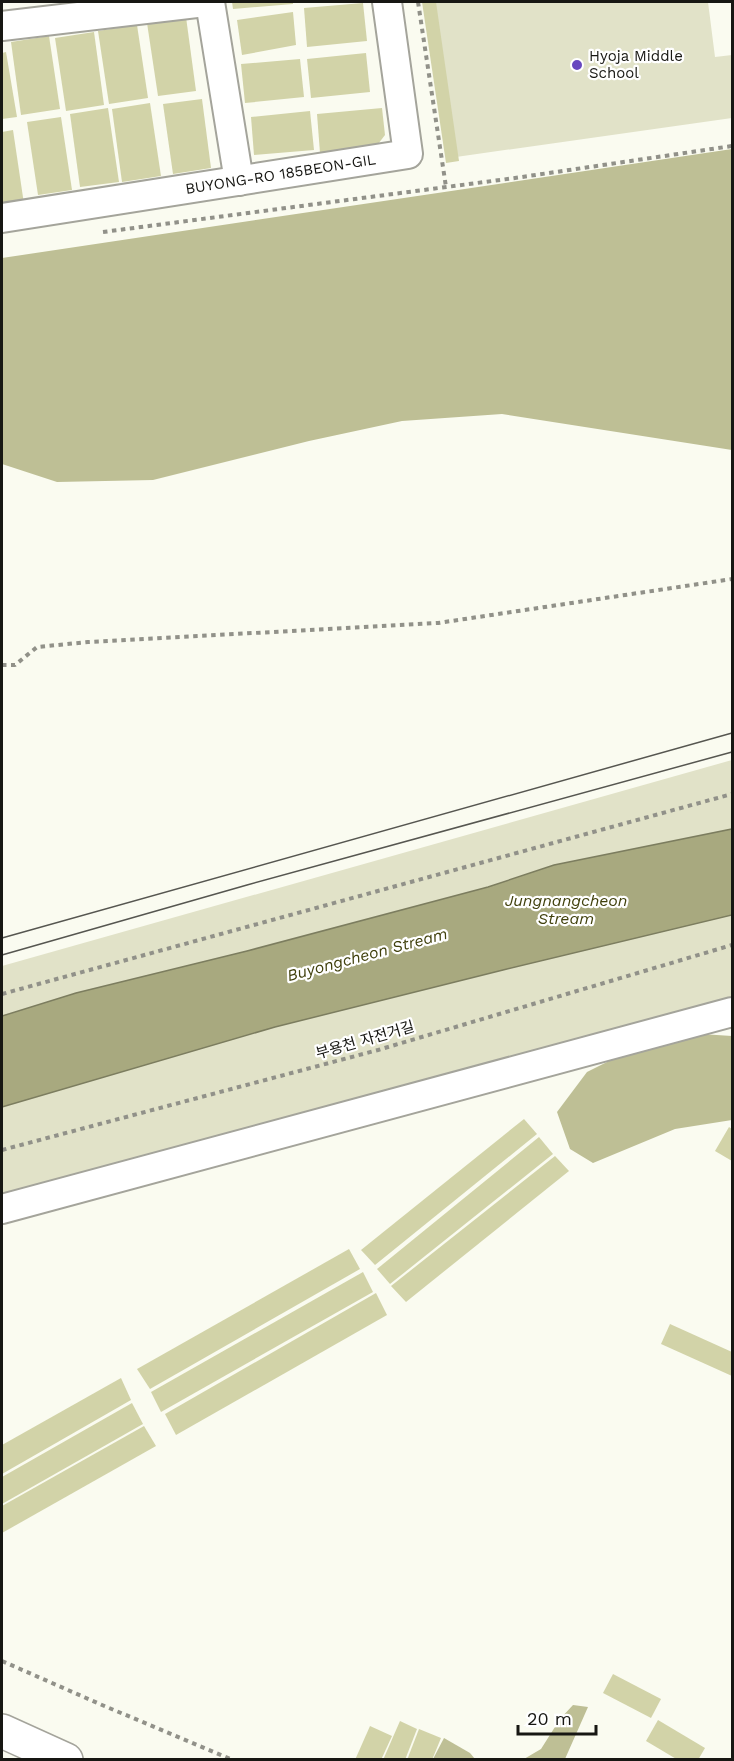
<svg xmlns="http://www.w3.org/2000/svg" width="734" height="1761" font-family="'Work Sans','Noto Sans KR',sans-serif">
	<rect width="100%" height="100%" fill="#fafbf0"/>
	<g fill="#e1e2c8">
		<polygon points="435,2 708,2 715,57 732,55 732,118 456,157"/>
		<polygon points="732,760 732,1003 2,1200 2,966"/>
	</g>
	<g fill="#bebf95">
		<polygon points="732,149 732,450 502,414 402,421 309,441 153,480 57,482 2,464 2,258"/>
		<polygon points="701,1034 732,1036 732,1120 675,1129 593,1163 570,1149 557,1112 587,1072 619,1056"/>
		<polygon points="573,1705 588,1707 565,1759 524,1759 541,1749 560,1719"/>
		<polygon points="444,1738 470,1753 475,1759 433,1759"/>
	</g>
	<polygon fill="#a8a97f" stroke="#7c7d5f" stroke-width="1.5" points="732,829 732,915 503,970 275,1027 2,1107 2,1016 76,993 247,951 488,887 554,865"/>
	<g fill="#d2d3a8">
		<polygon points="232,2 293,2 293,4 233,9"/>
		<polygon points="422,2 436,2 459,161 446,163"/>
		<polygon points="363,3 367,41 307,47 304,8"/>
		<polygon points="293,12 296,45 242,55 237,20"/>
		<polygon points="186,17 196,91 158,96 147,23"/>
		<polygon points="137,25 148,98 109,104 98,31"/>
		<polygon points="94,32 104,105 66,111 55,38"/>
		<polygon points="49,36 60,109 21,115 11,42"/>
		<polygon points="6,52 17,117 2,119 2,53"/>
		<polygon points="366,53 370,92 311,98 307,59"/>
		<polygon points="300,59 304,97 245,103 241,64"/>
		<polygon points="202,99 211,168 173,174 163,104"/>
		<polygon points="150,103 161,176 122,182 112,109"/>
		<polygon points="108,108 119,182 80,187 70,114"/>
		<polygon points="382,108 385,135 375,148 320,153 317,114"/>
		<polygon points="310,111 314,150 254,155 251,117"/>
		<polygon points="61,117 72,190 38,195 27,122"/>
		<polygon points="13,130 24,204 2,207 2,132"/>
		<polygon points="524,1119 537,1134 375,1265 361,1250"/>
		<polygon points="729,1127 732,1129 732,1161 715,1151"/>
		<polygon points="539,1137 553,1154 390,1284 377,1269"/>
		<polygon points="555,1156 569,1171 406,1302 391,1286"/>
		<polygon points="349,1249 360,1269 150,1389 137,1369"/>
		<polygon points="363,1272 373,1292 161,1412 151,1392"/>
		<polygon points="376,1293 387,1315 176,1435 165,1414"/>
		<polygon points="670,1324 732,1352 732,1376 661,1344"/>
		<polygon points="121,1378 131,1400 2,1474 2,1445"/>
		<polygon points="132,1403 143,1424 2,1504 2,1477"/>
		<polygon points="144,1426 156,1446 2,1533 2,1506"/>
		<polygon points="613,1674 661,1699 651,1718 603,1693"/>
		<polygon points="658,1720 705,1748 698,1760 678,1760 646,1741"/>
		<polygon points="400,1721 417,1729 405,1760 383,1760"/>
		<polygon points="370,1726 392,1736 381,1760 355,1760"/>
		<polygon points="419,1729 441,1738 432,1760 407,1760"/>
	</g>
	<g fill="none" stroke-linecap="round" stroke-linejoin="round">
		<g stroke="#a4a49b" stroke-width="32">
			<g id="minor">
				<polyline points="210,2 239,181"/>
				<polyline points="2,26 205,2"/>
				<path id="s1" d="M 2,218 L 408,154 L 387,2"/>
				<polyline points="2,1209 732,1012"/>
			</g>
		</g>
		<g stroke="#a4a49b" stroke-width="36">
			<polyline id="secondary" points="2,1731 66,1760"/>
		</g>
		<g stroke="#919189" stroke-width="4" stroke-dasharray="4.5 4.5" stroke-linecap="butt">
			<polyline points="418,2 446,187"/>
			<polyline points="103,232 515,178 732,146"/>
			<polyline points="2,665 15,665 37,647 88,642 438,623 732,579"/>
			<polyline points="2,994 732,794"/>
			<polyline points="2,1150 378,1050 732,945"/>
			<polyline points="2,1661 102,1705 233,1760"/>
		</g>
		<use href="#minor" stroke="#fff" stroke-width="28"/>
		<use href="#secondary" stroke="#fff" stroke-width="33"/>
		<g stroke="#565650" stroke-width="1.5">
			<polyline points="2,938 732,733"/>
			<polyline points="2,955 247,885 732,752"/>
		</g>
	</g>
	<circle fill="#6747bf" stroke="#fff" stroke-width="2" cx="577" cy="65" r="6"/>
	<g text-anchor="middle" stroke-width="4.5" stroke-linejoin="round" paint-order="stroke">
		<g font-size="15" fill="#171713" stroke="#fff" text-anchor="start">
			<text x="589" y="61">Hyoja Middle<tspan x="589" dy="17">School</tspan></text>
		</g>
		<g font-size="15" fill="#171713" stroke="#fff">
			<text dy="5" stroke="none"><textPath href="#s1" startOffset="282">BUYONG-RO 185BEON-GIL</textPath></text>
			<text transform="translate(365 1040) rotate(-16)" y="5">부용천 자전거길</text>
		</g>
		<g font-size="16" font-style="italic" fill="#40400c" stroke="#fff">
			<text x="566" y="906">Jungnangcheon<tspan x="566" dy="18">Stream</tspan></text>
			<text transform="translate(367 954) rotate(-15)" y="6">Buyongcheon Stream</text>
		</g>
	</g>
	<rect width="734" height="1761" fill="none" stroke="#171713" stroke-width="6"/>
	<path d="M518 1725v9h78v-9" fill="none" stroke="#171713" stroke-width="3"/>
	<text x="527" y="1725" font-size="18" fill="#171713" stroke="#ffffff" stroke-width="4.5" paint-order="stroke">20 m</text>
</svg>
